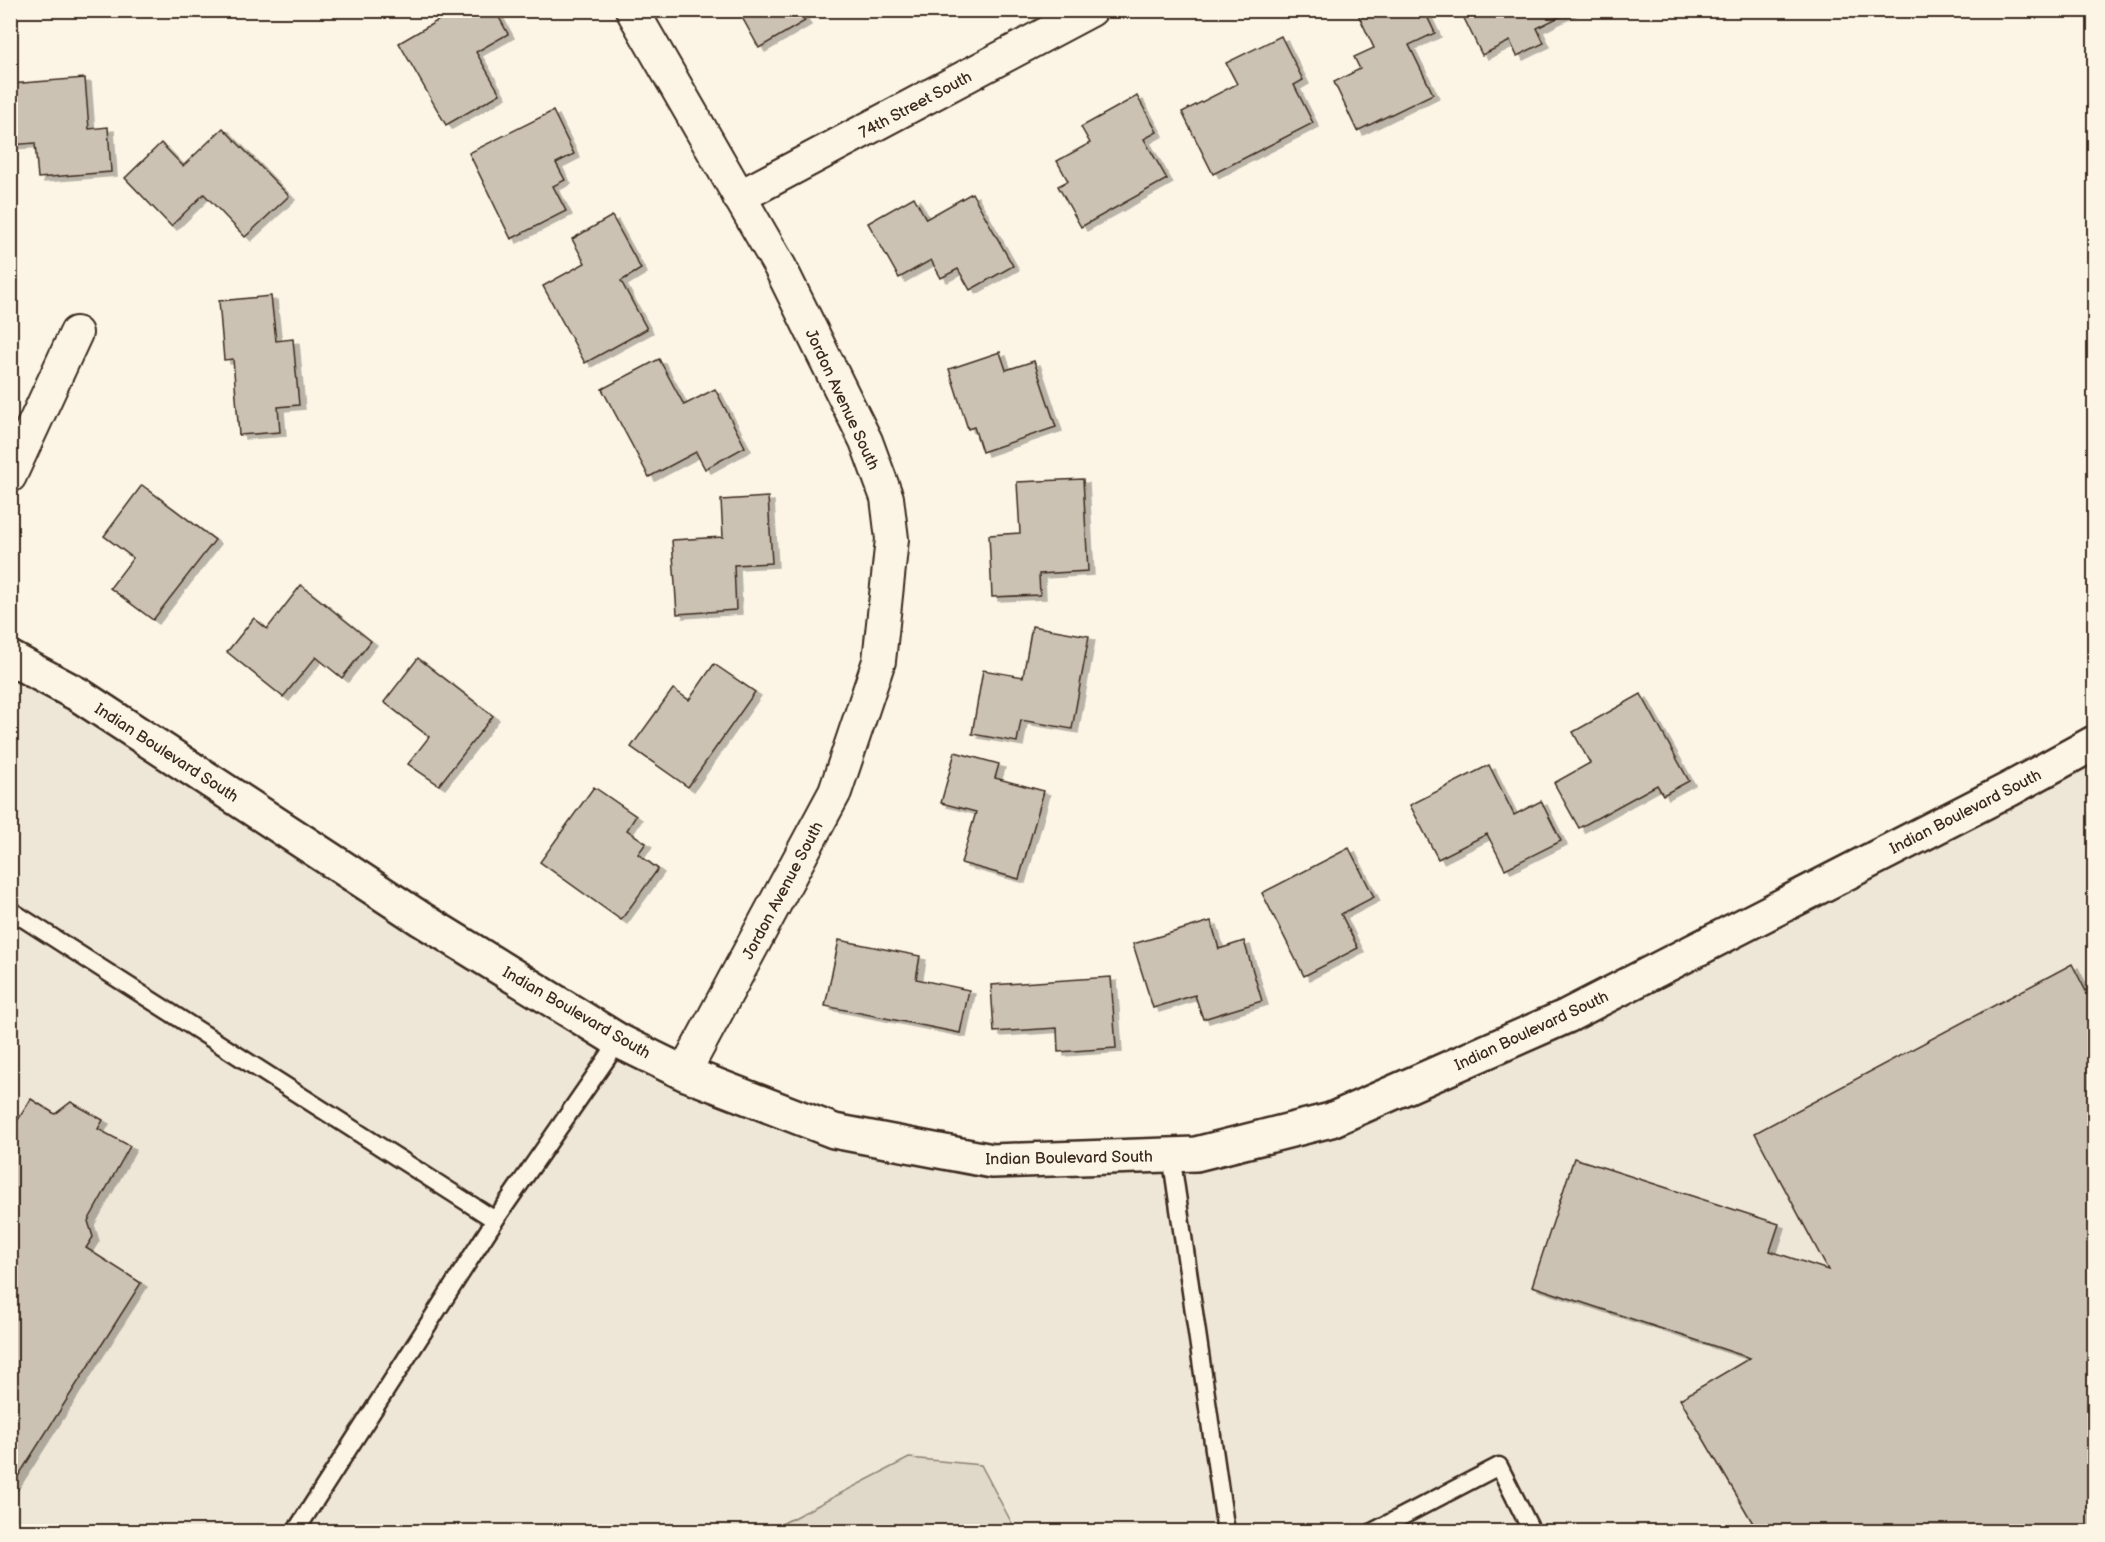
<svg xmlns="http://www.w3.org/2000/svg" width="2105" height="1542" font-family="'Balsamiq Sans',sans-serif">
	<defs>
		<filter id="shadow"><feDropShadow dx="6" dy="4" stdDeviation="0" flood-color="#0004"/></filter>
	</defs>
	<rect width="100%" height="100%" fill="#fcf5e5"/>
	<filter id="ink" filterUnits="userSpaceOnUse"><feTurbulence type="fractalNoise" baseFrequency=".0167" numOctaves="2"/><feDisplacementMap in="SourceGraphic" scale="12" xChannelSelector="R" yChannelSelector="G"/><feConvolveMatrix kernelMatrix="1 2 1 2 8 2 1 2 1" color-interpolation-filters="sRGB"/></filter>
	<g filter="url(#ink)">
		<polygon fill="#eee6d6" points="10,658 684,1073 992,1161 1196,1154 1331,1120 2094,743 2094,1531 11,1531"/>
		<polygon fill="#e0d8c8" stroke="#8e8173" stroke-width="1.5" points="909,1458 981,1465 1016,1531 768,1531"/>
		<g fill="#ccc2b3" stroke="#3b2a1e" stroke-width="1.5" filter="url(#shadow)">
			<polygon points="456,10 495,10 508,34 476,52 500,94 446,125 399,43"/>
			<polygon points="738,10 799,10 805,21 759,48"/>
			<polygon points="1360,10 1424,10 1435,33 1409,45 1433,94 1357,131 1334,82 1360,69 1354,57 1374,48 1357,12"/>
			<polygon points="1460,10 1573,10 1537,28 1544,43 1517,56 1510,41 1482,55"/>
			<polygon points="1281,36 1303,80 1294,85 1313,123 1213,174 1182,112 1237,84 1226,63"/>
			<polygon points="85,78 89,129 108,127 111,172 38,178 35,143 10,145 10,84"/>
			<polygon points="1137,96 1157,132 1144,139 1167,179 1081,227 1058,186 1068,181 1057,161 1090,143 1081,127"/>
			<polygon points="553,111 574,154 556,163 565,180 553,186 566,211 511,239 469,153"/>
			<polygon points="223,128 289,196 245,237 204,194 171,226 125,178 161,143 183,166"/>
			<polygon points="972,193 1013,266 970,290 958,269 941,278 931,260 899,278 868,223 914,197 926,219"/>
			<polygon points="612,216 641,269 621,281 647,329 585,363 543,286 585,263 572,239"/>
			<polygon points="271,296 276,341 293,339 299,405 278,407 280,432 239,435 233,359 224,360 219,301"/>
			<polygon points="1000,352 1006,370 1034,361 1056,427 982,452 974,427 968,429 949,369"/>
			<polygon points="659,359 684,405 715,389 745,447 705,469 696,452 649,477 602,389"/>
			<polygon points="1083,479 1088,571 1039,574 1040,595 992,597 989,535 1020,533 1017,482"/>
			<polygon points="142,485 215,540 153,620 110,588 133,558 104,536"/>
			<polygon points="768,497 772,563 734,565 736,610 677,614 672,540 723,537 721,500"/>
			<polygon points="301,585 371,641 342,678 316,657 283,697 227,652 254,618 267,629"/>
			<polygon points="1032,626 1089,636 1072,729 1021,720 1017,742 972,734 983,670 1023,677"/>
			<polygon points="418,658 493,716 439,785 408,764 429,737 384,702"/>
			<polygon points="714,664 755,692 688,787 631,747 673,689 689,700"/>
			<polygon points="1641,694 1689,781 1663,795 1657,785 1579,828 1554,783 1590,763 1573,732"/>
			<polygon points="955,752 999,764 995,778 1044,791 1019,879 961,863 976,812 941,803"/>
			<polygon points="1489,765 1514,815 1541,801 1561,841 1505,869 1487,834 1438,859 1410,805"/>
			<polygon points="594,787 636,816 627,830 646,843 638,854 658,869 621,920 540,862"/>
			<polygon points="1349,848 1374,897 1341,914 1358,948 1304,976 1262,893"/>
			<polygon points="1211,921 1219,949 1244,941 1262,1001 1203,1019 1195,995 1153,1008 1133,944"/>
			<polygon points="839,940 920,956 916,979 969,990 960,1033 825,1006"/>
			<polygon points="2072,964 2094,1007 2094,1532 1758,1532 1680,1399 1750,1358 1532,1286 1574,1158 1779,1224 1770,1251 1828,1270 1755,1133"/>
			<polygon points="1111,977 1116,1048 1058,1052 1057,1028 994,1032 991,985"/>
			<polygon points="31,1099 55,1114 71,1102 103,1120 98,1129 130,1146 88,1221 93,1237 86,1248 141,1283 10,1489 10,1115 18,1120"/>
		</g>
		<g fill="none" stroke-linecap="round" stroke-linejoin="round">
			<g stroke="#3b2a1e" stroke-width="21">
				<g id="lane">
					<polyline points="10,910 495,1220"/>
					<polyline points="1171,1154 1226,1532"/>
					<polyline points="295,1532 495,1220 619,1041"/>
					<polyline points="1372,1532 1499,1466 1532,1532"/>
				</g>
			</g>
			<g stroke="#3b2a1e" stroke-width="36">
				<g id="street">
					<polyline points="632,10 780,267 866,441 887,498 892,539 879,661 835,792 684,1073"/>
					<polyline points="739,197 1091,10"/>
					<polyline points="10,476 76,333"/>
				</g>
			</g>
			<g stroke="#3b2a1e" stroke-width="38">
				<polyline id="secondary" points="10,658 79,695 421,919 619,1041 684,1073 834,1131 992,1161 1196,1154 1331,1120 1567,1016 2010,789 2094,743"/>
			</g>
			<use href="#lane" stroke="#fcf5e5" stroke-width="16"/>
			<use href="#street" stroke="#fcf5e5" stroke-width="32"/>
			<use href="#secondary" stroke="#fcf5e5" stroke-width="33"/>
		</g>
	</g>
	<g text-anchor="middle" stroke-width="5" stroke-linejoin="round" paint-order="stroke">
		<g font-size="16" fill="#3b2a1e" stroke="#fcf5e5">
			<text transform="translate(915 104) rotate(-28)" y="6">74th Street South</text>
			<text transform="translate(843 399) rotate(65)" y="6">Jordon Avenue South</text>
			<text transform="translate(167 752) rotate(33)" y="6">Indian Boulevard South</text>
			<text transform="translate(1965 811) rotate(-27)" y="6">Indian Boulevard South</text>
			<text transform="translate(782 890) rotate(-62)" y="6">Jordon Avenue South</text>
			<text transform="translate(577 1012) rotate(30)" y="6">Indian Boulevard South</text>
			<text transform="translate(1531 1030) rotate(-25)" y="6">Indian Boulevard South</text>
			<text transform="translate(1069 1157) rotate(-1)" y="6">Indian Boulevard South</text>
		</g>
	</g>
	<rect width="2105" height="1542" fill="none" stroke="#fcf5e5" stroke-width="36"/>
	<rect x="18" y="18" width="2069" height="1506" fill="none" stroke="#3b2a1e" stroke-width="2" filter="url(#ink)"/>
</svg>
